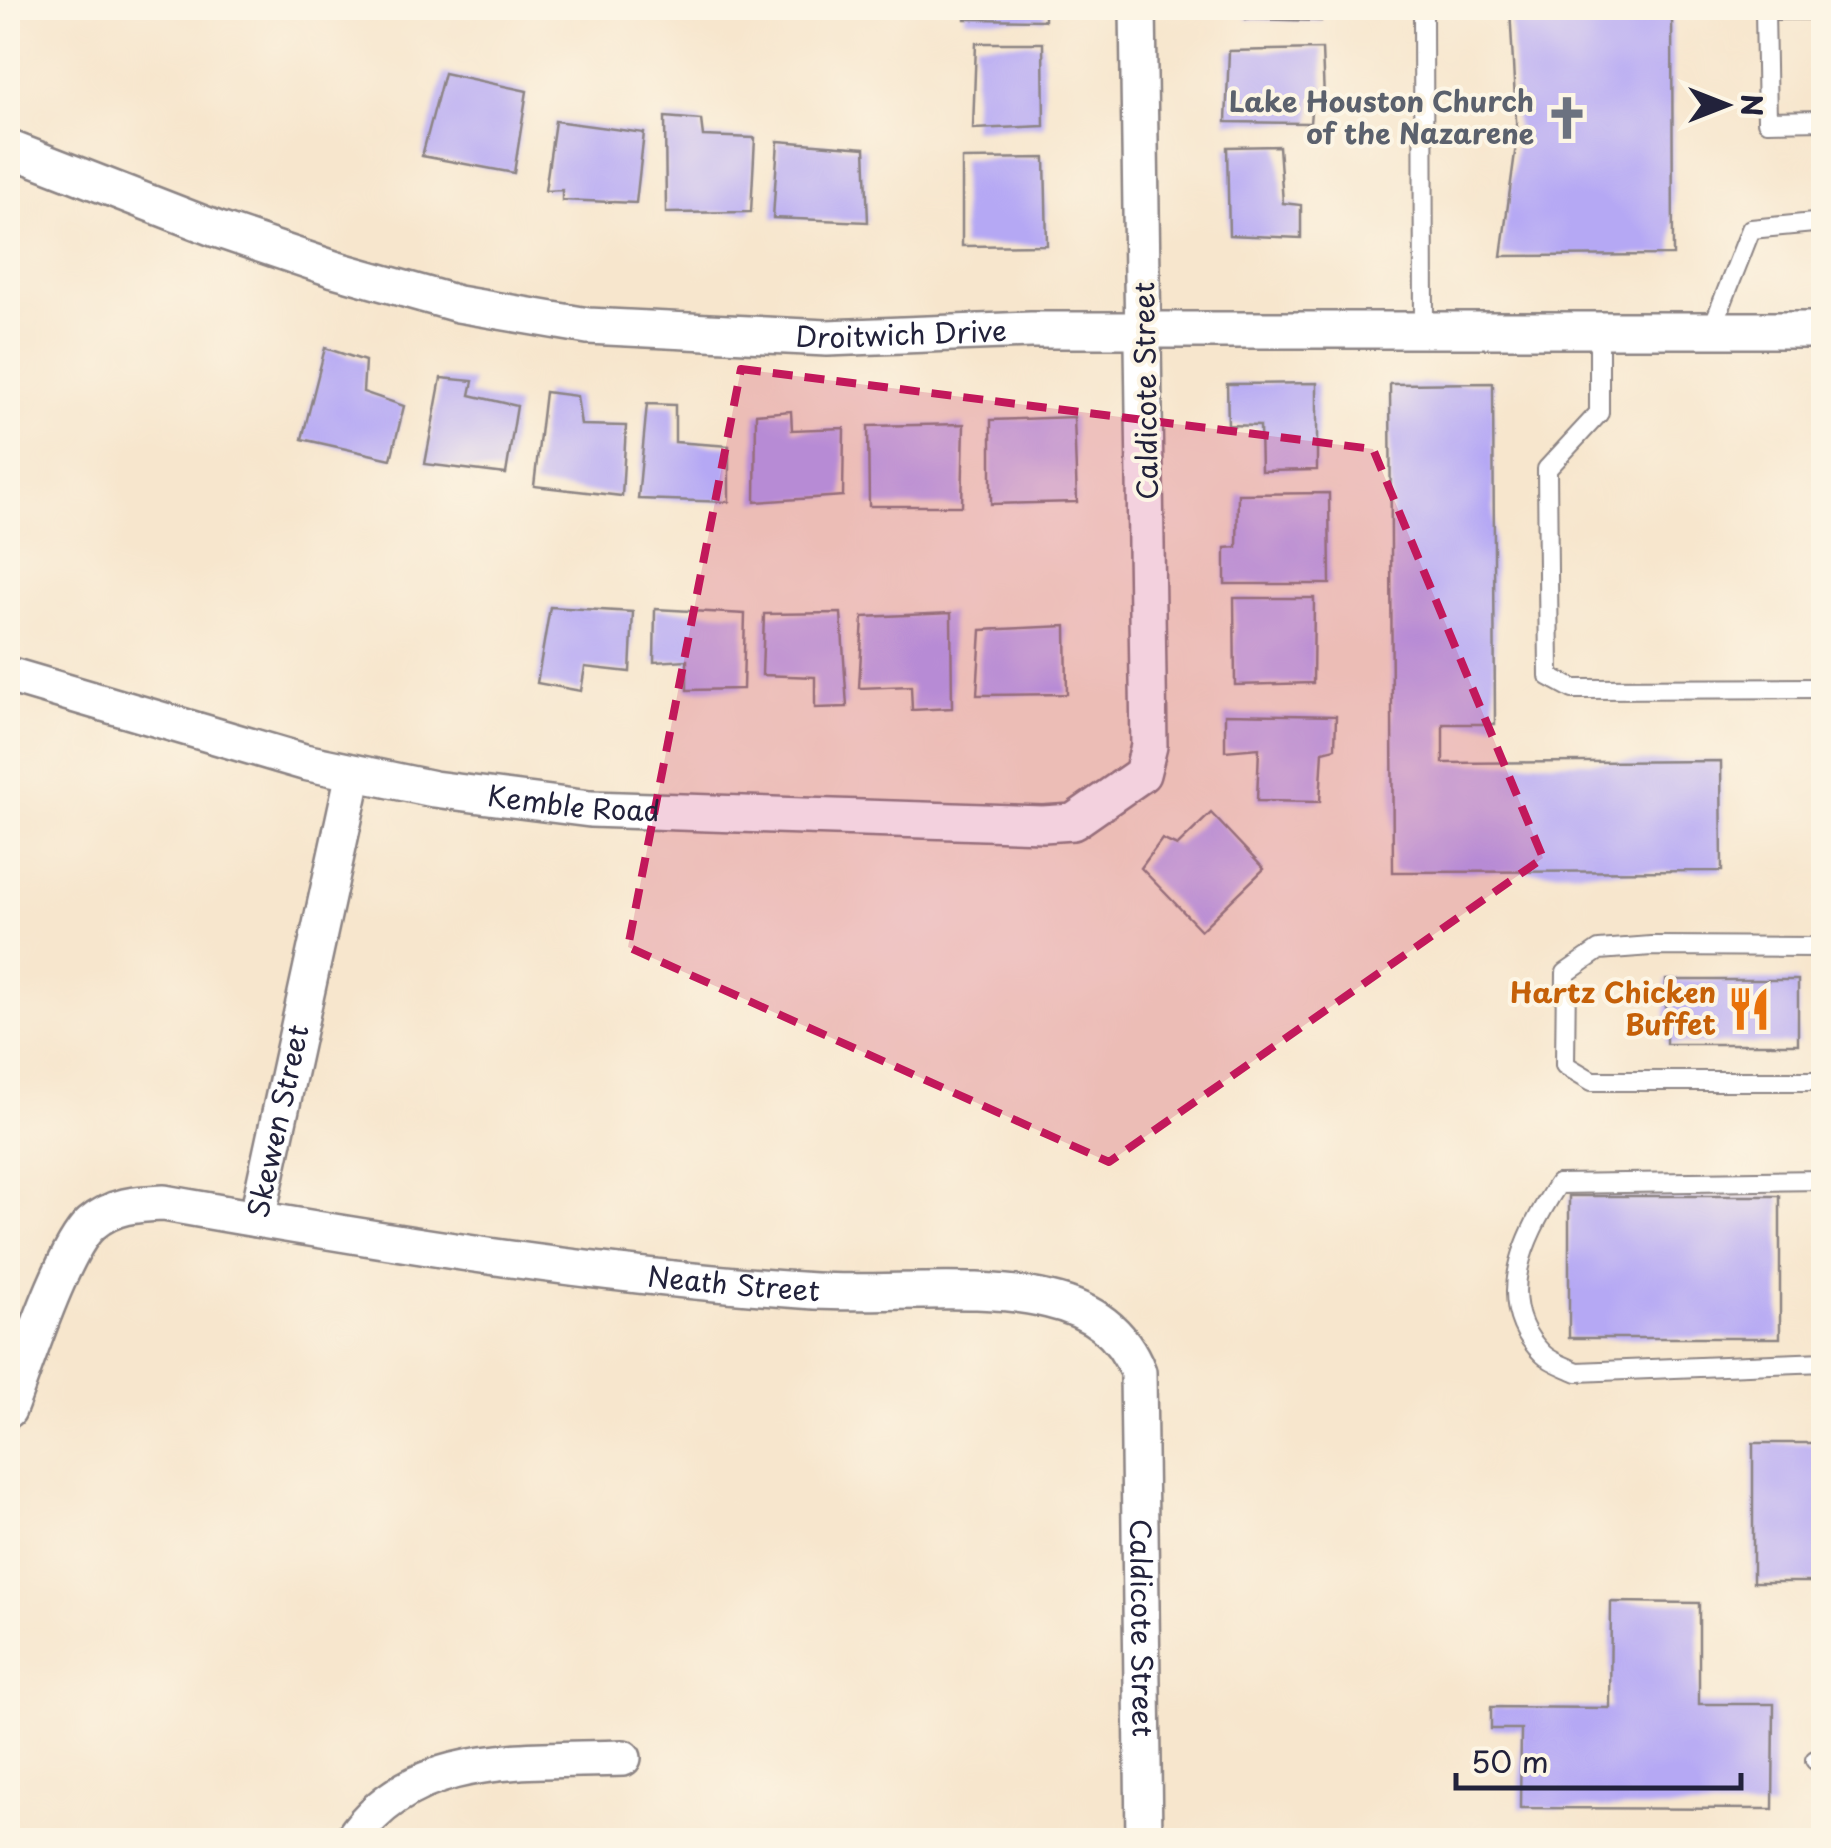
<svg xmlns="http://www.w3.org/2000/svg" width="1831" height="1848" font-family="'Playpen Sans',sans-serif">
	<rect width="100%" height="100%" fill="#fcf5e5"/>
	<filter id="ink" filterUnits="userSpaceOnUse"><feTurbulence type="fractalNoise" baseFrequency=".01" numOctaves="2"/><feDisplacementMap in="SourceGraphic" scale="20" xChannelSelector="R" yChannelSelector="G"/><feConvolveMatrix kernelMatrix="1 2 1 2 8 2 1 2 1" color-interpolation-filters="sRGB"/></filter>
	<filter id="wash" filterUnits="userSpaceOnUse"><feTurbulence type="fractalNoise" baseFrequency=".0048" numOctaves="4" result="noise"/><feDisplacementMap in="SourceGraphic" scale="40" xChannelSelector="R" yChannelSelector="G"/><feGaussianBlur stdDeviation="2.25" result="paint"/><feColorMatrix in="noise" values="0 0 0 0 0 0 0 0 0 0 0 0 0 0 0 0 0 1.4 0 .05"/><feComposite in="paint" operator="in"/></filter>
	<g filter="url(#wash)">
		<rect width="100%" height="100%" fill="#f7e6cd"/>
		<g id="blocks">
			<g fill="#b5a8f4">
				<polygon points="965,8 1045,8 1045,20 965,19"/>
				<polygon points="1246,8 1321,8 1321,21 1246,19"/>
				<polygon points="1510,8 1672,8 1673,255 1501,256 1517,138"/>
				<polygon points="976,43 1043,43 1044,126 973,129"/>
				<polygon points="1322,49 1324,99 1312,99 1310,123 1226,122 1229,51"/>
				<polygon points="444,73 527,91 514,173 422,156"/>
				<polygon points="665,117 701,120 703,136 755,138 751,212 666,213"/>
				<polygon points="555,121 644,133 636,203 562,200 562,190 545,191"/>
				<polygon points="778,141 865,148 868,222 773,218"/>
				<polygon points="1279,146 1283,203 1301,205 1301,238 1229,235 1227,147"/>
				<polygon points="1045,158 1047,245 962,246 962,159"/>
				<polygon points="325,348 365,361 363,392 404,406 391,459 302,439"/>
				<polygon points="441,378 473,381 470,395 517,406 506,474 425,464"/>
				<polygon points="1317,383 1317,470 1261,471 1260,426 1228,425 1227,384"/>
				<polygon points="1493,383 1495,724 1443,724 1443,763 1721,761 1722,871 1393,872 1390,384"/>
				<polygon points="545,392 577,396 581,425 626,426 622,496 534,486"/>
				<polygon points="647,404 675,405 675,442 729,446 729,502 638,499"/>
				<polygon points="791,411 792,430 844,428 843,496 755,502 756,414"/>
				<polygon points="1074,417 1077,502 991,504 991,420"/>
				<polygon points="964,424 962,506 869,506 868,426"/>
				<polygon points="1329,493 1330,584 1225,584 1225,548 1237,547 1238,494"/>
				<polygon points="1234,598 1314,598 1313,683 1235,685"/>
				<polygon points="550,607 633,612 630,672 585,667 581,691 537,683"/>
				<polygon points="655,609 745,614 743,689 687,690 687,660 654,662"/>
				<polygon points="841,613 847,707 815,708 815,677 762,675 764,614"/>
				<polygon points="951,613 952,708 912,710 911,686 859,688 863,617"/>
				<polygon points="1066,626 1067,694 977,695 981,630"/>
				<polygon points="1225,714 1336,716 1335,748 1323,751 1320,802 1257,801 1259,748 1225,751"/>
				<polygon points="1211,813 1264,869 1201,930 1141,868 1162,839 1177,846"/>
				<rect x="1666" y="980" width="132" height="64"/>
				<rect x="1569" y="1196" width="211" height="142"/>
				<rect x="1753" y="1443" width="71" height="139"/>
				<polygon points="1611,1602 1699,1603 1699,1704 1774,1704 1773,1809 1520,1808 1521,1729 1491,1729 1491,1707 1610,1708"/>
			</g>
		</g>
	</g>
	<g filter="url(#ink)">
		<use href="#blocks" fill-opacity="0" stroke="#8c8484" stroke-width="2.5"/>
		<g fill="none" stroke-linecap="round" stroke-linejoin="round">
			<g stroke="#8c8484" stroke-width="22">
				<g id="lane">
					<polyline points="1423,8 1424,332"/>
					<polyline points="1824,10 1765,10 1767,121 1824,120"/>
					<polyline points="1712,329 1751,229 1824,222"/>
					<polyline points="1599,330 1599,413 1547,469 1549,676 1573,689 1824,688"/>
					<polyline points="1824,947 1651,946 1599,950 1566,973 1565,1065 1592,1081 1824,1081"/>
					<path d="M 1824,1180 L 1558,1184 C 1526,1233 1490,1302 1543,1354 C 1551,1362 1567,1367 1577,1372 L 1824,1362"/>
					<polyline points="1815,1760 1824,1760"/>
				</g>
			</g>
			<g stroke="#8c8484" stroke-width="40">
				<g id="street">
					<path id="s1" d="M 8,148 L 216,229 L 334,269 L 458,304 L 588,326 L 827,338 L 1031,330 L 1824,330"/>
					<path id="s2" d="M 8,675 L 304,762 L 434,789 L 590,809 L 1043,824 L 1073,822 L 1142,774 L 1149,746 L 1138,8"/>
					<path id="s3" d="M 257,1219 L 354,773"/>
					<path id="s4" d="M 8,1410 C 24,1369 62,1250 91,1224 C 113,1205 136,1204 164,1203 C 380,1241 597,1277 815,1291 C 888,1295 981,1283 1049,1300 C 1092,1310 1122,1331 1138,1372 L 1144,1840"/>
					<path d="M 352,1840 C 412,1749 528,1762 623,1758"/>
				</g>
			</g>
			<use href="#lane" stroke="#fff" stroke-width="18"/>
			<use href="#street" stroke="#fff" stroke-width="35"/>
		</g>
	</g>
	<path fill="#c2185b" fill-opacity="0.2" stroke="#c2185b" stroke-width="8" stroke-dasharray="20 12" stroke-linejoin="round" d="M 741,369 L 1373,449 L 1543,858 L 1109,1162 L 628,947 Z"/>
	<defs>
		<g id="church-bare" transform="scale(3.45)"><path d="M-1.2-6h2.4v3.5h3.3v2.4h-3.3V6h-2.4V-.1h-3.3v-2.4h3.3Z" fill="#6b7280" stroke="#fcf5e5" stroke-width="2.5" paint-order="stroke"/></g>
		<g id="restaurant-bare" transform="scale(3.45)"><path d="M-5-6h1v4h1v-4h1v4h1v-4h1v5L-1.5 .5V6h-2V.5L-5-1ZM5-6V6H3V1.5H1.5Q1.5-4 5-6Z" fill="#e8710a" stroke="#fcf5e5" stroke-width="2.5" paint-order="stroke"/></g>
	</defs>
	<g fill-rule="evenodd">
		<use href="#church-bare" x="1567" y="118"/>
		<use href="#restaurant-bare" x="1749" y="1009"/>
	</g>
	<g text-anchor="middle" stroke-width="8" stroke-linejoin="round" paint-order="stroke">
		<g font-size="28" font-weight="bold" fill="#5b616d" stroke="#fcf5e5" text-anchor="end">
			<text x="1534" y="112">Lake Houston Church<tspan x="1534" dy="32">of the Nazarene</tspan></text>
		</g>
		<g font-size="28" fill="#22223b" stroke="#fcf5e5">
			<text dy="10" stroke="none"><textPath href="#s1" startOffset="922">Droitwich Drive</textPath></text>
			<text transform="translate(1146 391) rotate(-91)" y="10">Caldicote Street</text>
			<text dy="10" stroke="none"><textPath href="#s2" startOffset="582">Kemble Road</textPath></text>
			<text dy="10" stroke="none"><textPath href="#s3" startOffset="100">Skewen Street</textPath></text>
			<text dy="10" stroke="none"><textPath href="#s4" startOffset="858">Neath Street</textPath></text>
			<text dy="10" stroke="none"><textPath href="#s4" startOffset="1550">Caldicote Street</textPath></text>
		</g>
		<g font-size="28" font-weight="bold" fill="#c56008" stroke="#fcf5e5" text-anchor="end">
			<text x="1716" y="1003">Hartz Chicken<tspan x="1716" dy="32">Buffet</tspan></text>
		</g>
	</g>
	<rect width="1831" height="1848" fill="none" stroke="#fcf5e5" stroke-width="40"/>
	<g transform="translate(1726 105) rotate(90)" stroke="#fcf5e5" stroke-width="8" paint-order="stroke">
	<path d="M0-8L18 38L0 25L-18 38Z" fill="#22223b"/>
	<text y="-15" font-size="28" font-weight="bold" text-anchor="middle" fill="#22223b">N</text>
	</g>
	<path d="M1456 1773v15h285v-15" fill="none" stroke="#22223b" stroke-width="5"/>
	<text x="1471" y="1773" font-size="30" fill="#22223b" stroke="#fcf5e5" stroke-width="8" paint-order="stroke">50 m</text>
</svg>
